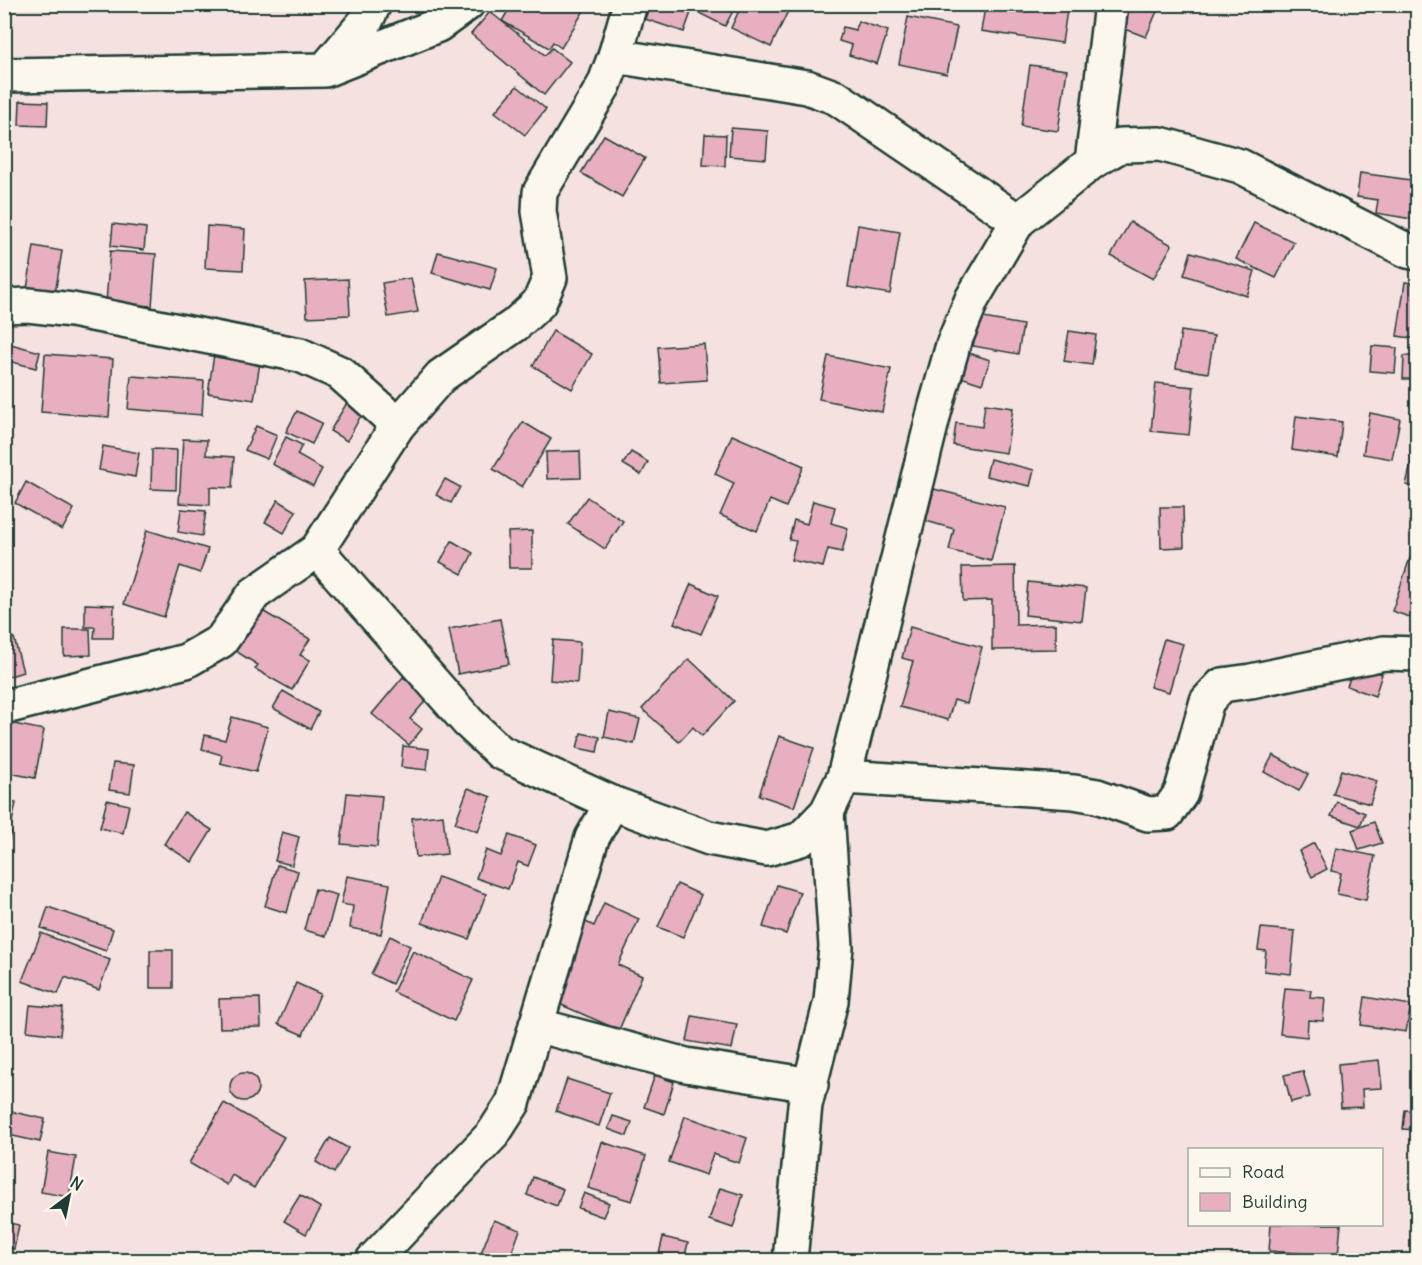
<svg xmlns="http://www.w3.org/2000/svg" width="1422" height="1265" font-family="Delius,sans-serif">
	<rect width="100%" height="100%" fill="#f5e1df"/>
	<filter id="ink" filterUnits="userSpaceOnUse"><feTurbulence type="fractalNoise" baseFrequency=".0167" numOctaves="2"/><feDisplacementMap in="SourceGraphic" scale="12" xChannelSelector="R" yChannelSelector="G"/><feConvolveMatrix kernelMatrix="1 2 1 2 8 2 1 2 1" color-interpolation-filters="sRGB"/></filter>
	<g filter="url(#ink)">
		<g fill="#e8afc1" stroke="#1f3d34" stroke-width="1.5">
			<polygon points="512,4 588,4 561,48 553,42 549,48 502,21"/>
			<polygon points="650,4 694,4 684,32 645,19"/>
			<polygon points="701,4 726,4 734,9 725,26 697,12"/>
			<polygon points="742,4 775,4 788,11 771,47 731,28"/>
			<polygon points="1026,4 1068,4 1062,43 981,31 985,7 1025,13"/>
			<polygon points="1129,4 1160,4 1146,37 1120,27"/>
			<polygon points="490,12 545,55 552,48 570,62 544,95 471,34"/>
			<polygon points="908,17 957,27 947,74 899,64"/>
			<polygon points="858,21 888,31 877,64 849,55 852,45 839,41 843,27 855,30"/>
			<polygon points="1030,65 1067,70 1058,131 1021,126"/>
			<polygon points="517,86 546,109 525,135 495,112"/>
			<polygon points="20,101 48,102 47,126 19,125"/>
			<polygon points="731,128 768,131 766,159 729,156"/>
			<polygon points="705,134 726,135 725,166 703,165"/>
			<polygon points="604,135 645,158 622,197 581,173"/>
			<polygon points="1360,173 1418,181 1418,220 1376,213 1378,200 1357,197"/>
			<polygon points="1130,222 1172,245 1153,279 1111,256"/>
			<polygon points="1254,223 1294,242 1276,278 1236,259"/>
			<polygon points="113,224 146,228 144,250 111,246"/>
			<polygon points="858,225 900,232 890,294 848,287"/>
			<polygon points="207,226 245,229 243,270 205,268"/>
			<polygon points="34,246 62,251 55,294 27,289"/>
			<polygon points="110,251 156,254 152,306 106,303"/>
			<polygon points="438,252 497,268 490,290 432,273"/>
			<polygon points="1191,252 1255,271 1247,296 1184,275"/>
			<polygon points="411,278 418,312 388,317 382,283"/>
			<polygon points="348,279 350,315 307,317 305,281"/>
			<polygon points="1405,282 1418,284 1418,339 1397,336"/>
			<polygon points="978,317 1023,325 1018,354 973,346"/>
			<polygon points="553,331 592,354 572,389 533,366"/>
			<polygon points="1069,331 1096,335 1092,365 1064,361"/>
			<polygon points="1181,331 1214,336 1208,373 1176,368"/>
			<polygon points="7,343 40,352 36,368 4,360"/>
			<polygon points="704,344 707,380 661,383 658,347"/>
			<polygon points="1372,346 1397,348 1395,373 1370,371"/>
			<polygon points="215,348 261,356 254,400 208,393"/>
			<polygon points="963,351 990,360 982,384 955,375"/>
			<polygon points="45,354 113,359 109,417 41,412"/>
			<polygon points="828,356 891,369 882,412 819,399"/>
			<polygon points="1404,356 1418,356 1418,379 1403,379"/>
			<polygon points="131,376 204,381 202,415 128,409"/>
			<polygon points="1156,383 1194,387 1189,435 1151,431"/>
			<polygon points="348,401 364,410 347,441 330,431"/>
			<polygon points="985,404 1013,408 1006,453 953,445 956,423 982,427"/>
			<polygon points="297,411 322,423 312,444 286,432"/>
			<polygon points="1370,413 1400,419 1392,459 1363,454"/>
			<polygon points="1296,416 1342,422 1338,457 1292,450"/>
			<polygon points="523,422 551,439 522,487 493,469"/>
			<polygon points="256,426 277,435 267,459 245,450"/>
			<polygon points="1418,433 1418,488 1406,485"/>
			<polygon points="732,435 804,466 786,507 770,500 757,531 720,515 734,483 715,474"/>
			<polygon points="286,437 302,445 297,455 322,469 313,486 272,464"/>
			<polygon points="183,439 207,440 206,455 234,457 232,488 210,487 210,505 179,503"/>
			<polygon points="103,446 139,453 135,477 99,470"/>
			<polygon points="152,449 177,450 176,490 151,489"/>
			<polygon points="580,451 581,478 547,479 546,452"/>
			<polygon points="631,452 648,462 641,475 623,464"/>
			<polygon points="990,459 1034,470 1030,486 986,476"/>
			<polygon points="445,479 460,487 451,503 436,495"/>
			<polygon points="26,482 74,509 62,530 15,503"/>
			<polygon points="934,489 1005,507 991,561 949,550 954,529 926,521"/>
			<polygon points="587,497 623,521 605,549 568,524"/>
			<polygon points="278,500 296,511 284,533 265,522"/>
			<polygon points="813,501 835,507 831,523 848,528 842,552 828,549 823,567 791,560 796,541 789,540 794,520 807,524"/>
			<polygon points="1160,507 1183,507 1184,547 1161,548"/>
			<polygon points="181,509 206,511 202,536 178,532"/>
			<polygon points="147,530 208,549 200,573 180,566 164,617 124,604"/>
			<polygon points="532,531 532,568 509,568 508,532"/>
			<polygon points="452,541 473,553 462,574 440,562"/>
			<polygon points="1412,552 1418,554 1418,620 1392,611"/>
			<polygon points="1015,566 1016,625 1056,624 1056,649 992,650 992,600 963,601 962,567"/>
			<polygon points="1028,582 1086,588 1082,621 1025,615"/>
			<polygon points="691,584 718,596 701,634 674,623"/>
			<polygon points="85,604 114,605 113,638 94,638 95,627 85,627"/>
			<polygon points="259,609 310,639 300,655 310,660 292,690 255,669 258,665 234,650"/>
			<polygon points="500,619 509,664 458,674 449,629"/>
			<polygon points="910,627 982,647 967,704 954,700 948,720 900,707 913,661 902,658"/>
			<polygon points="64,629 90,629 91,655 64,656"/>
			<polygon points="14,638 23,672 4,678 4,641"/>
			<polygon points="1164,639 1183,644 1169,692 1150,687"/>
			<polygon points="553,640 580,642 577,683 550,680"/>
			<polygon points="689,659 734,701 702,736 693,727 679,742 642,709"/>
			<polygon points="1355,665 1382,674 1375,696 1347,686"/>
			<polygon points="403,677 428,698 410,719 422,729 409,745 372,714"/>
			<polygon points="283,691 319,712 310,729 273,708"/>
			<polygon points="609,712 640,719 634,744 604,737"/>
			<polygon points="232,717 268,727 256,772 220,763 222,755 202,749 205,735 225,740"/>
			<polygon points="9,723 44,730 35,778 4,772 4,746"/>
			<polygon points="581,733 600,737 597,752 577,748"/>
			<polygon points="779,736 814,748 794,807 759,795"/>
			<polygon points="403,746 429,749 427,770 401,767"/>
			<polygon points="1273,755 1308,774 1299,791 1264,772"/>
			<polygon points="113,763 134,765 130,793 109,790"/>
			<polygon points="1341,770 1377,781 1370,804 1333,794"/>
			<polygon points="468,788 491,797 478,832 455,823"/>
			<polygon points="347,793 382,796 377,847 341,844"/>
			<polygon points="107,800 129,805 123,833 100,828"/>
			<polygon points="4,801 16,803 11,826 4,825"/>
			<polygon points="1337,802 1365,813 1360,826 1331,816"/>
			<polygon points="184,812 212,830 192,862 164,844"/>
			<polygon points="443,815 447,854 416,857 412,818"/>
			<polygon points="1374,822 1382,843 1359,850 1352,830"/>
			<polygon points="4,830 11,832 4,856"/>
			<polygon points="282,832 299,837 292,865 275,861"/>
			<polygon points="509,835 536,845 528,866 518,862 508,889 476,878 486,850 501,856"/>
			<polygon points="1314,843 1327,869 1312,877 1299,851"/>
			<polygon points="1336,848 1375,856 1366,900 1337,894 1341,873 1331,871"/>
			<polygon points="277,865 298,871 287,913 265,906"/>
			<polygon points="347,876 390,884 381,934 350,928 353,906 341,904"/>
			<polygon points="438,877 486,894 469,939 422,923"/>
			<polygon points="677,884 701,895 683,937 658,927"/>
			<polygon points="777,885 800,892 786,934 763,927"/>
			<polygon points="315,889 337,895 326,936 304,930"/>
			<polygon points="604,903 639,919 618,965 642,976 619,1030 557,1003 582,920 594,926"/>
			<polygon points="48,907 113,929 106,951 41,928"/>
			<polygon points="1261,928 1295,931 1291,974 1264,971 1266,951 1258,950"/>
			<polygon points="41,933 110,960 99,990 65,977 58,994 22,981"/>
			<polygon points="390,936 410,946 392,984 371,974"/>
			<rect x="150" y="950" width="23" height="38"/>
			<polygon points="413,951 473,980 454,1021 393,992"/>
			<polygon points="296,983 320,994 303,1035 278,1024"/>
			<polygon points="1285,988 1311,990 1310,997 1325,998 1323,1021 1308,1020 1307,1037 1280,1034"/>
			<polygon points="1365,997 1411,1005 1406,1032 1361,1025"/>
			<polygon points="260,998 261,1027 220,1028 219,999"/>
			<polygon points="30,1005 63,1008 60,1035 27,1031"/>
			<polygon points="692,1016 737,1024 732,1049 687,1041"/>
			<polygon points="1379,1060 1382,1088 1362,1089 1363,1107 1341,1108 1338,1064"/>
			<polygon points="1303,1071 1310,1097 1291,1102 1284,1075"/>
			<circle cx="244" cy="1087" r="14"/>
			<polygon points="655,1075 674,1082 664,1114 644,1107"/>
			<polygon points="567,1079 610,1093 599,1126 556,1111"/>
			<polygon points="224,1103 284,1137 254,1188 232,1175 227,1185 189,1163"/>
			<polygon points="1405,1110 1418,1111 1418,1130 1403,1129"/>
			<polygon points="9,1111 45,1119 40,1142 4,1134"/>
			<polygon points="613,1116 632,1122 627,1136 608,1129"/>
			<polygon points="685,1116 747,1138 739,1163 713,1154 706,1175 669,1162"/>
			<polygon points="330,1138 348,1148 334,1173 316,1162"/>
			<polygon points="602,1142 646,1156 632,1201 588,1188"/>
			<polygon points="48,1152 76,1157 69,1197 41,1192"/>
			<polygon points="533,1177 563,1189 557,1206 527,1195"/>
			<polygon points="720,1188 743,1195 733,1228 709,1220"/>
			<polygon points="584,1193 609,1203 603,1217 578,1208"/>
			<polygon points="300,1195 321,1208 306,1234 284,1221"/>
			<polygon points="494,1220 520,1230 509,1260 484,1260 479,1258"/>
			<polygon points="4,1222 19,1225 14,1249 4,1247"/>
			<polygon points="1271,1224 1341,1224 1338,1256 1269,1251"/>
			<polygon points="663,1237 688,1243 684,1260 659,1254"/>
		</g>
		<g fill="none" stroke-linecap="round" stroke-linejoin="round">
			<g stroke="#1f3d34" stroke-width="38">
				<g id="minor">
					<polyline points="615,56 807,87 837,98 1018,221"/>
					<polyline points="328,66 366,21 374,4"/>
					<polyline points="4,75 325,70 438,25 467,4"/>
					<polyline points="1092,162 1111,4"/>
					<polyline points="4,306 28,305 72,310 300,355 340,373 398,425"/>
					<polyline points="317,550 468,722 500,752 612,803 709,838 767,849 801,839 827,812 844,777 935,409 953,345 972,299 1018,221 1092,162 1121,145 1160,144 1240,166 1408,251 1418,253"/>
					<polyline points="4,705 13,705 186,661 221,641 254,594 317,550 398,425 441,376 515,325 539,303 550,278 539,211 540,192 604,85 615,56 630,4"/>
					<polyline points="844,777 1074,792 1097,796 1148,814 1167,813 1181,793 1207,701 1222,685 1251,681 1384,653 1418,654"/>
					<polyline points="536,1025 686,1065 811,1085"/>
					<polyline points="373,1260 493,1134 513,1103 592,838 612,803"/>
					<polyline points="790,1260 805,1105 831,1001 836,947 827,812"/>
				</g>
			</g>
			<use href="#minor" stroke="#fbf7ec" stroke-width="33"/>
		</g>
	</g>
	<rect width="1422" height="1265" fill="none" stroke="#fbf7ec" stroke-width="24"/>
	<rect x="12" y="12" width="1398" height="1241" fill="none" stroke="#1f3d34" stroke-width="2" filter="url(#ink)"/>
	<rect x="1188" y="1148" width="195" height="78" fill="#fbf7ec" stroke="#a3ada2" stroke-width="1.5"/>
	<rect x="1200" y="1168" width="30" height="9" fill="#fbf7ec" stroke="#a3ada2" stroke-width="1.5"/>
	<text x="1242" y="1178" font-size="18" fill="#1f3d34">Road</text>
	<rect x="1200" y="1193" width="30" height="18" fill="#e8afc1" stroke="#a3ada2" stroke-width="1.5"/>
	<text x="1242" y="1208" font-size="18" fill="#1f3d34">Building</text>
	<g transform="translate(69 1196) rotate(32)" stroke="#fbf7ec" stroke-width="4.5" paint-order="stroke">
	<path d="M0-4.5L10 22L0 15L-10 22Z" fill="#1f3d34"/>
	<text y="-9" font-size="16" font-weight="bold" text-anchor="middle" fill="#1f3d34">N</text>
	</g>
</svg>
